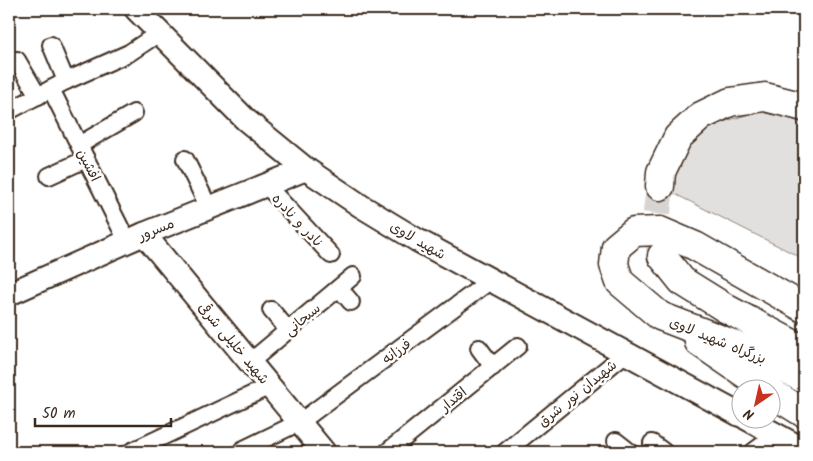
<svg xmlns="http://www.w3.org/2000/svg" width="813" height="461" font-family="Kalam,'Playpen Sans Arabic',sans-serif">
	<rect width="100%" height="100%" fill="#fff"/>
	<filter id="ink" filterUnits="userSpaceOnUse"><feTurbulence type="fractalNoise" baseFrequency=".02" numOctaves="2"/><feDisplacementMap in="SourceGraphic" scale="10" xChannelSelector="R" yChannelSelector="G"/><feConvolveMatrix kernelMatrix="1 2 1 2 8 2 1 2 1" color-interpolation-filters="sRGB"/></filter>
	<g filter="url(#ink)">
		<polygon fill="#e2e0de" stroke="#8e857e" points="766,109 804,124 804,259 671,192 677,164 694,136 723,122"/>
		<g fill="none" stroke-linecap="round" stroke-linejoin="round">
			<polyline stroke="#d8d4d2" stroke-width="28" stroke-dasharray="28 14" stroke-linecap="butt" points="660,186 656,221 661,254"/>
			<g stroke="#3b2a1e" stroke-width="20">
				<g id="street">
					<polyline points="51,45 66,81"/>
					<polyline points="17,60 38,96"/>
					<polyline points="51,89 127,241"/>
					<polyline points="9,111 66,81 129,53 159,33"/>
					<polyline points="79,145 134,113"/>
					<polyline points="185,159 209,208"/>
					<polyline points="49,176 86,159"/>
					<polyline points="266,185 331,255"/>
					<polyline points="339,288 351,302"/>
					<polyline points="271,310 288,330"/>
					<polyline points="479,348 493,367"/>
					<polyline points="250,362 353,276"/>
					<polyline points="616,441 630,452"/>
					<polyline points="652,443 664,452"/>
					<polyline points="242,450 300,422 491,280"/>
					<polyline points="130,452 270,386"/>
					<polyline points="387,452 518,346"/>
					<polyline points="505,452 626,353"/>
					<polyline points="753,452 776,435"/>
				</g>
			</g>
			<g stroke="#3b2a1e" stroke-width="26">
				<g id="secondary">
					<polyline points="136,9 246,120 306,169 361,206 417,240 740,415"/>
					<polyline points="144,234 324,452"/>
					<polyline points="9,294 144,234 306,169"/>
					<polyline points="746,418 804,450"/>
				</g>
			</g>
			<g stroke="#3b2a1e" stroke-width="31">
				<g id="highway">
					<polyline points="660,186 661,172 678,137 701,116 730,102 765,97 804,107"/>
					<polyline points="662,256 682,281 727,309 804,350"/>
					<polyline points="804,308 695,246 660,231 634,232 616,247 614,265 620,282 660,316 753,352 804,379"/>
					<polyline points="699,342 766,388"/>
					<polyline points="770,392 804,413"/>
				</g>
			</g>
			<use href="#street" stroke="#fff" stroke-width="16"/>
			<use href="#secondary" stroke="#fff" stroke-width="22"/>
			<use href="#highway" stroke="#fff" stroke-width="28"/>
		</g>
	</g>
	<g text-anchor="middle" stroke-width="5" stroke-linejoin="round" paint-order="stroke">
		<g font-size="14" fill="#3b2a1e" stroke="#fff">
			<text transform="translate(89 165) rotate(63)" y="5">افشین</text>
			<text transform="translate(298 220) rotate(47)" y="5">نادر و نادره</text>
			<text transform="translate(156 229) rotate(-22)" y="5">مسرور</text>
			<text transform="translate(418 240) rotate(30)" y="5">شهید لاوی</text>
			<text transform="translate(302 319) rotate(-40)" y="5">سبحانی</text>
			<text transform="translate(718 340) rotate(22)" y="5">بزرگراه شهید لاوی</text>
			<text transform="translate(234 343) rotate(50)" y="5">شهید خلیلی شرقی</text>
			<text transform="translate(396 351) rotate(-36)" y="5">فرزانه</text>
			<text transform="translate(577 393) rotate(-39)" y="5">شهیدان نور شرق</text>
			<text transform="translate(453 399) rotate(-39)" y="5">اقتدار</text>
		</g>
	</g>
	<rect width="813" height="461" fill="none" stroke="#fff" stroke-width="30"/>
	<rect x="15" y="15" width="783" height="431" fill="none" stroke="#3b2a1e" stroke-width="2" filter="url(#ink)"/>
	<g transform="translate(756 404) rotate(214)"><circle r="24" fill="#ffffff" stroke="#b1aaa5"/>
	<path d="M0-4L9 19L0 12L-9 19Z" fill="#c8321e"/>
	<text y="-8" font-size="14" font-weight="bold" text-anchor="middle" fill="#3b2a1e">N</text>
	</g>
	<path d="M35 418v8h136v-8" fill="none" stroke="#3b2a1e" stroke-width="2.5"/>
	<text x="42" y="418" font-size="15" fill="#3b2a1e" stroke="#ffffff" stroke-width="4" paint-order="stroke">50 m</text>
</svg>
